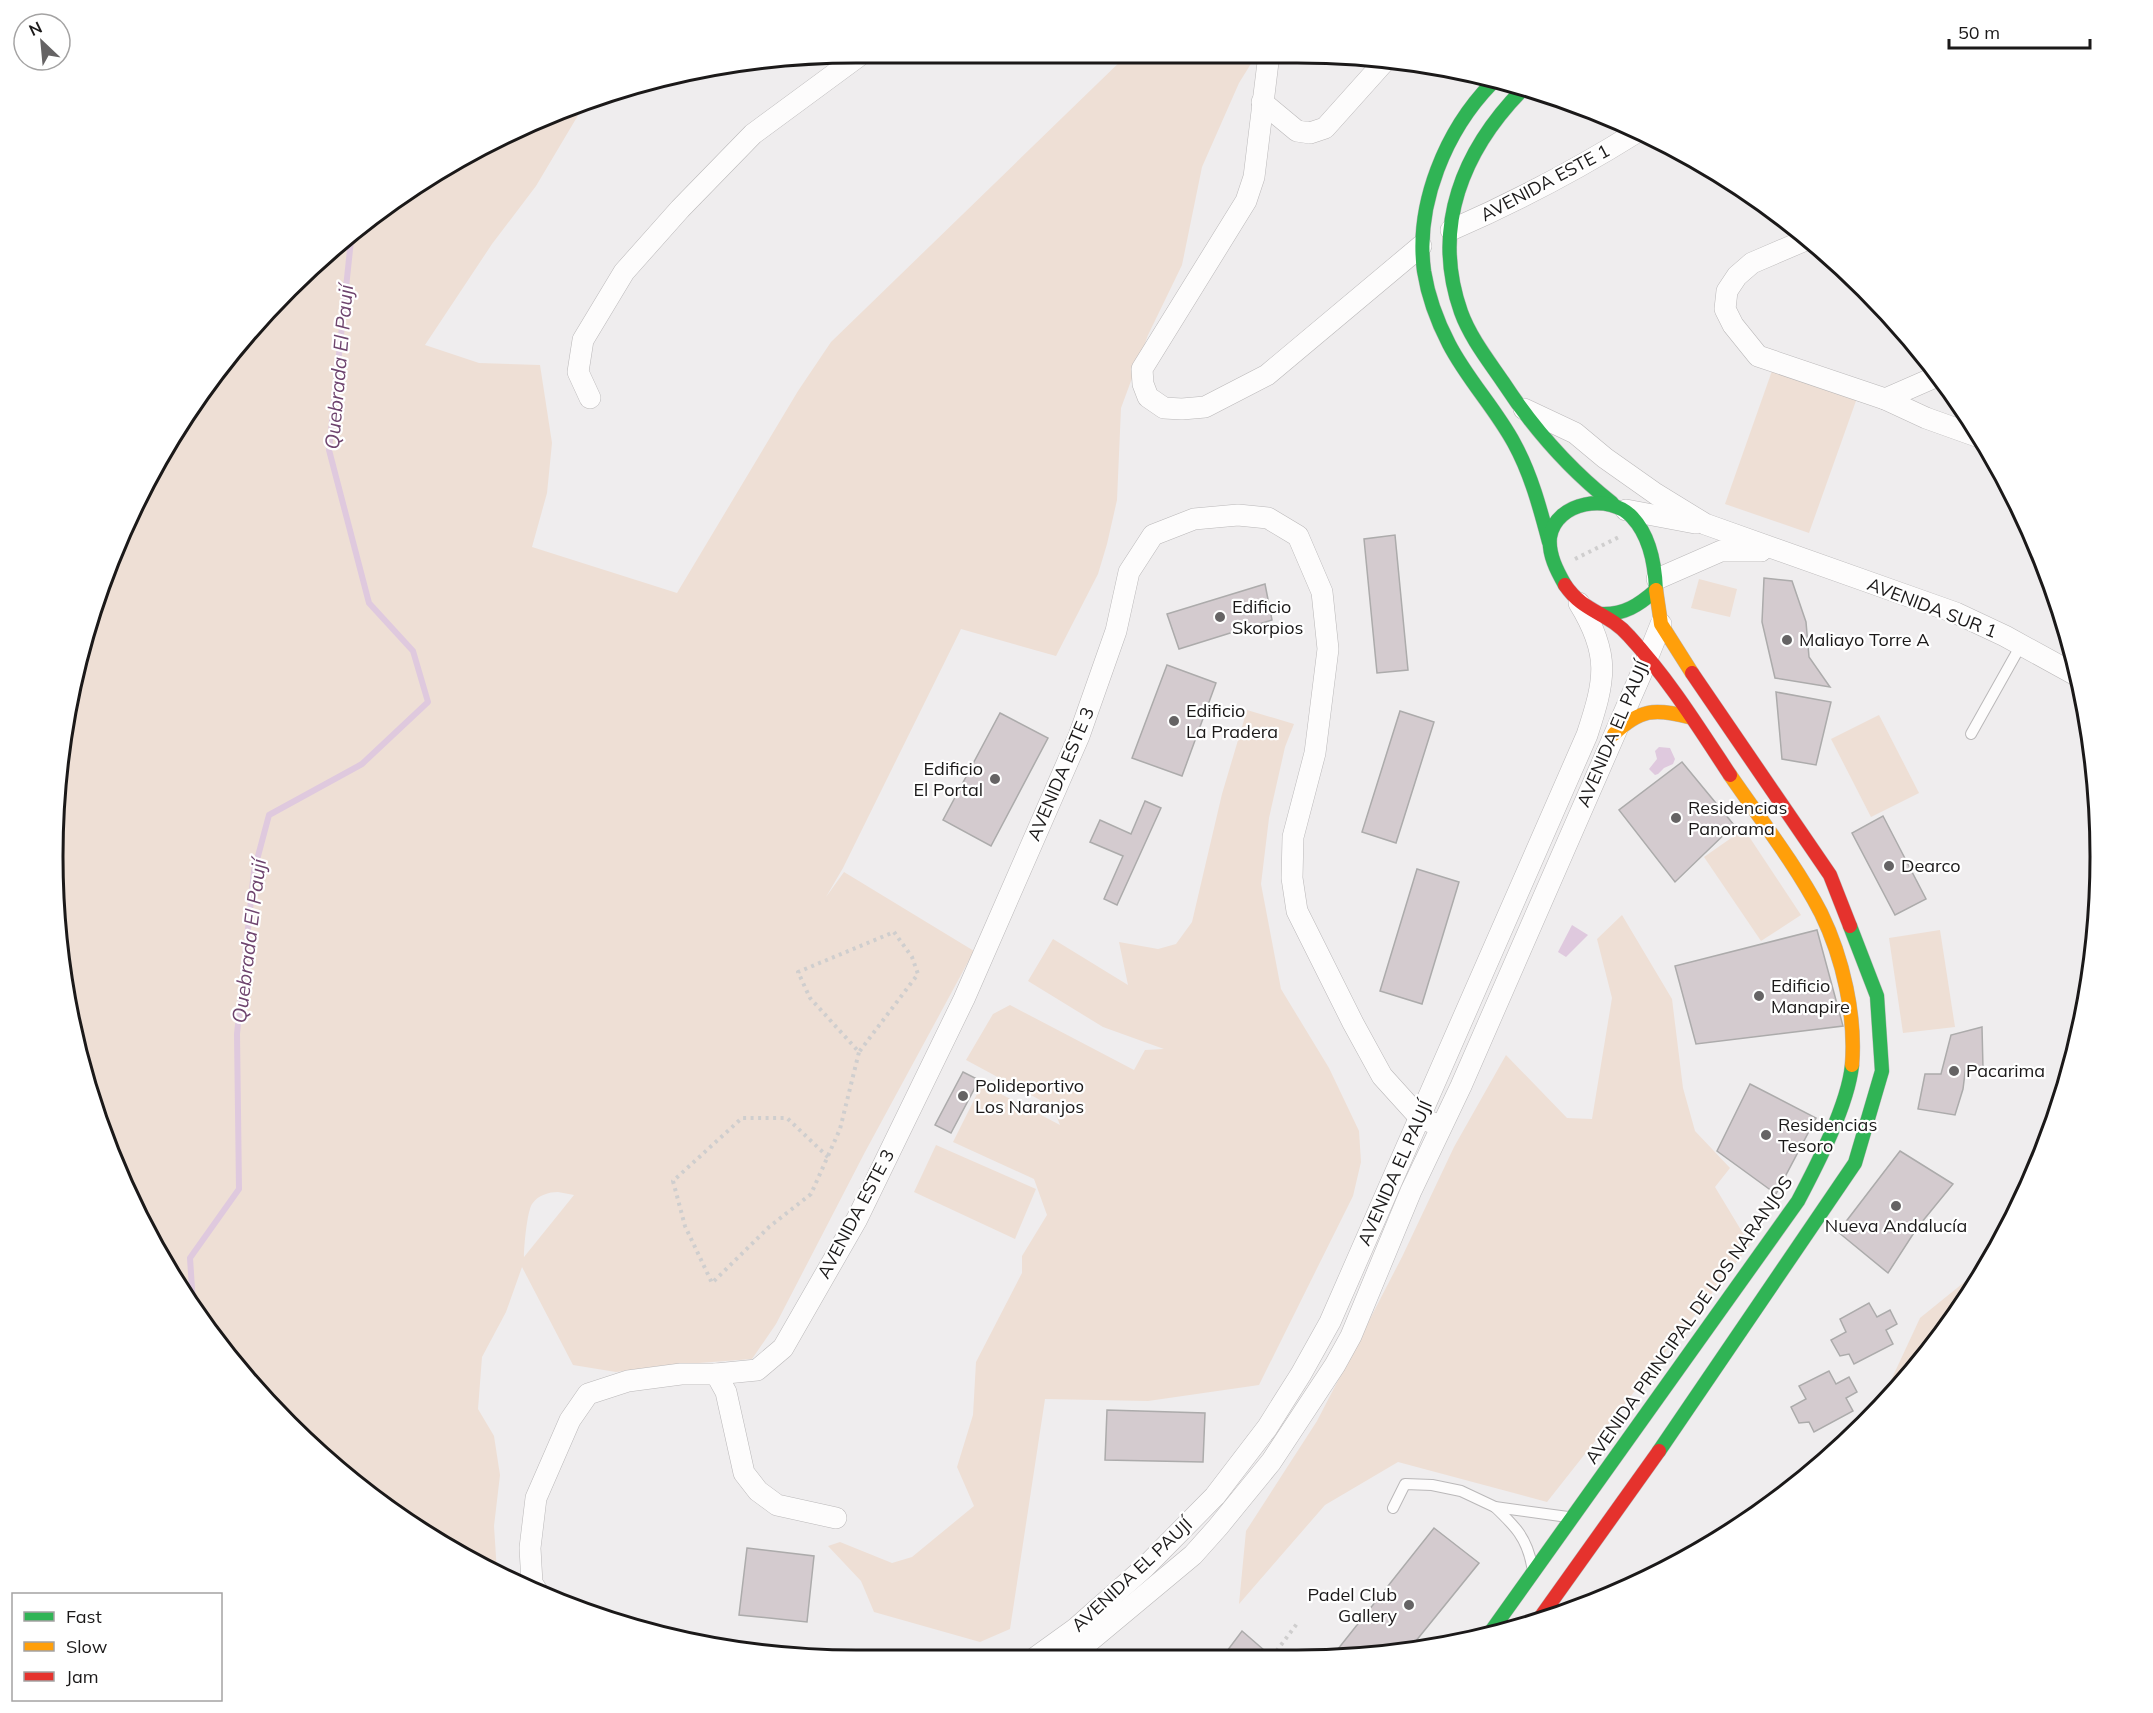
<svg xmlns="http://www.w3.org/2000/svg" width="2153" height="1713" font-family="Mulish,sans-serif">
	<rect width="100%" height="100%" fill="#efedee"/>
	<g fill="#eedfd5" fill-rule="evenodd">
		<path d="M 1129,53 L 1257,54 L 1239,83 L 1202,167 L 1182,265 L 1148,335 L 1121,408 L 1117,500 L 1107,544 L 1098,574 L 1056,656 L 961,629 L 843,868 L 826,897 L 844,872 L 974,951 L 865,1152 L 776,1324 L 752,1359 L 659,1366 L 616,1372 L 573,1365 L 522,1267 L 506,1312 L 482,1357 L 478,1409 L 494,1436 L 500,1475 L 494,1526 L 497,1572 L 410,1525 L 252,1387 L 160,1258 L 80,1064 L 53,856 L 80,648 L 160,454 L 288,288 L 455,160 L 583,107 L 536,186 L 492,244 L 425,345 L 479,363 L 540,365 L 552,443 L 547,493 L 532,547 L 677,593 L 798,391 L 831,342 ZM 558,1192 L 574,1195 L 524,1257 C 524,1246 527,1212 532,1204 C 538,1195 549,1192 558,1192 Z"/>
		<polygon points="1773,368 1857,398 1809,533 1725,504"/>
		<polygon points="1699,579 1737,589 1730,617 1691,608"/>
		<polygon points="1247,710 1294,724 1285,747 1269,818 1261,884 1281,989 1329,1068 1359,1131 1361,1162 1353,1196 1259,1385 1148,1401 1045,1399 1010,1629 980,1642 874,1612 861,1581 828,1546 840,1542 892,1563 912,1557 974,1506 957,1467 973,1415 976,1362 1022,1273 1022,1256 1047,1215 1034,1179 953,1142 982,1084 1060,1125 1053,1107 966,1060 993,1014 1010,1005 1134,1070 1145,1050 1164,1049 1103,1027 1028,981 1053,939 1128,985 1119,942 1158,949 1176,944 1192,922 1222,794"/>
		<polygon points="1879,715 1919,793 1871,817 1831,739"/>
		<polygon points="1744,829 1801,915 1761,941 1704,857"/>
		<polygon points="1622,915 1672,999 1683,1088 1695,1131 1730,1168 1715,1187 1750,1245 1547,1502 1398,1462 1325,1505 1239,1604 1246,1531 1317,1421 1402,1257 1454,1147 1506,1055 1567,1118 1592,1119 1612,998 1597,939"/>
		<polygon points="1940,930 1955,1027 1903,1033 1889,938"/>
		<polygon points="936,1145 1036,1189 1015,1239 914,1192"/>
		<polygon points="1983,1267 1934,1346 1880,1404 1920,1318"/>
	</g>
	<g fill="#dfc9de">
		<polygon points="1659,747 1670,748 1675,759 1673,764 1664,768 1658,774 1655,775 1649,769 1657,759 1655,751"/>
		<polygon points="1572,925 1588,935 1566,957 1558,952"/>
	</g>
	<g fill="none" stroke-linecap="round" stroke-linejoin="round">
		<polyline stroke="#dfc9de" stroke-width="6" points="193,1304 190,1258 239,1189 237,1034 254,871 269,815 362,764 428,702 413,651 369,603 329,450 351,240"/>
	</g>
	<g fill="#d4cbcf" stroke="#acabab" stroke-width="1.5">
		<polygon points="1395,535 1408,670 1377,673 1364,539"/>
		<polygon points="1764,578 1792,581 1806,622 1809,657 1830,687 1775,678 1762,622"/>
		<polygon points="1265,584 1272,620 1179,649 1167,614"/>
		<polygon points="1167,665 1216,683 1182,776 1132,758"/>
		<polygon points="1776,692 1831,702 1816,765 1782,759"/>
		<polygon points="1400,711 1434,722 1396,843 1362,832"/>
		<polygon points="1000,713 1048,738 991,846 943,820"/>
		<polygon points="1682,762 1734,825 1675,882 1619,810"/>
		<polygon points="1145,801 1161,808 1117,905 1104,899 1123,856 1090,842 1100,820 1131,834"/>
		<polygon points="1883,816 1926,899 1895,915 1852,833"/>
		<polygon points="1417,869 1459,882 1422,1004 1380,991"/>
		<polygon points="1817,930 1843,1026 1696,1044 1675,966"/>
		<polygon points="1982,1027 1983,1068 1966,1065 1963,1089 1955,1115 1918,1109 1925,1074 1941,1074 1951,1035"/>
		<polygon points="963,1072 979,1080 951,1133 935,1125"/>
		<polygon points="1750,1084 1816,1118 1776,1194 1717,1151"/>
		<polygon points="1900,1151 1953,1184 1917,1228 1888,1273 1838,1232"/>
		<polygon points="1869,1303 1877,1317 1890,1310 1897,1324 1886,1330 1893,1344 1854,1364 1849,1354 1840,1356 1831,1340 1846,1332 1840,1319"/>
		<polygon points="1829,1371 1836,1384 1849,1377 1857,1392 1846,1398 1853,1411 1814,1432 1809,1422 1799,1423 1791,1407 1806,1399 1799,1386"/>
		<polygon points="1107,1410 1205,1413 1203,1462 1105,1460"/>
		<polygon points="1434,1528 1479,1563 1411,1647 1349,1659 1330,1659"/>
		<polygon points="747,1548 814,1556 807,1622 739,1615"/>
		<polygon points="1242,1631 1272,1657 1275,1659 1221,1659"/>
	</g>
	<g fill="none" stroke-linecap="round" stroke-linejoin="round">
		<g stroke="#bab8b9" stroke-width="12">
			<g id="lane">
				<polyline points="1971,734 2021,645"/>
				<path d="M 1495,1507 C 1515,1526 1527,1538 1532,1566"/>
				<polyline points="1393,1508 1405,1484 1432,1485 1461,1491 1495,1507 1568,1517"/>
			</g>
		</g>
		<g stroke="#bab8b9" stroke-width="22">
			<g id="street">
				<polyline points="1269,54 1254,177 1246,201 1142,369 1143,384 1148,397 1164,408 1182,409 1205,407 1267,375 1421,246"/>
				<polyline points="1262,102 1297,131 1310,133 1325,128 1385,61"/>
				<path d="M 1451,230 C 1515,202 1578,169 1637,132"/>
				<polyline points="1808,239 1752,263 1737,276 1727,291 1725,309 1733,325 1758,356 1885,399 1926,418 1982,438"/>
				<polyline points="590,398 578,372 583,340 624,272 680,209 753,134 863,53"/>
				<polyline points="1885,399 1940,375"/>
				<polyline points="1524,409 1575,433 1605,458 1656,494 1705,524 1956,613 2005,636 2076,675"/>
				<polyline points="1626,510 1695,523"/>
				<polyline points="1657,579 1721,551 1761,551"/>
				<polyline points="716,1374 726,1392 744,1473 758,1491 777,1505 836,1518"/>
				<polyline points="539,1594 532,1583 530,1548 536,1498 570,1420 588,1394 628,1381 681,1374 716,1374 757,1370 783,1348 857,1219 964,999 1079,736 1116,631 1129,572 1153,535 1194,519 1238,515 1268,518 1298,536 1322,592 1328,649 1315,753 1293,837 1292,878 1297,911 1353,1023 1382,1076 1420,1118 1441,1126"/>
				<path d="M 1032,1660 L 1075,1629 L 1144,1568 L 1215,1496 L 1267,1428 L 1301,1374 L 1330,1322 L 1587,735 C 1605,680 1611,655 1579,603"/>
				<polyline points="1067,1660 1193,1555 1218,1527 1271,1462 1335,1365 1351,1336 1411,1191 1461,1086 1641,674 1661,624"/>
			</g>
		</g>
		<g stroke="#bab8b9" stroke-width="15">
			<g id="fast">
				<path d="M 1492,83 C 1446,130 1415,204 1424,271 C 1428,296 1437,321 1449,344 C 1467,379 1495,408 1514,443 C 1531,474 1540,508 1549,542"/>
				<path d="M 1523,89 C 1463,150 1431,227 1461,312 C 1470,337 1488,360 1503,382 C 1533,428 1569,469 1612,503"/>
				<path d="M 1565,585 C 1557,571 1548,554 1550,537 C 1556,501 1610,493 1632,517 C 1650,536 1655,564 1656,590 C 1639,605 1624,615 1601,614"/>
				<polyline points="1659,1451 1855,1163 1882,1071 1877,996 1850,926"/>
				<path d="M 1492,1630 L 1798,1201 C 1817,1165 1848,1105 1852,1065"/>
			</g>
		</g>
		<g stroke="#bab8b9" stroke-width="15">
			<g id="slow">
				<polyline points="1656,590 1661,624 1692,673"/>
				<path d="M 1614,734 C 1640,709 1655,708 1689,717"/>
				<path d="M 1730,775 C 1761,820 1796,865 1821,913 C 1843,958 1856,1016 1852,1065"/>
			</g>
		</g>
		<g stroke="#bab8b9" stroke-width="15">
			<g id="jam">
				<path d="M 1565,585 C 1584,613 1608,612 1629,636 C 1668,678 1699,728 1730,775"/>
				<polyline points="1692,673 1830,875 1850,926"/>
				<polyline points="1537,1622 1659,1451"/>
			</g>
		</g>
		<g stroke="#cfcece" stroke-width="4" stroke-dasharray="3 4.5" stroke-linecap="butt">
			<polyline points="1575,559 1619,537"/>
			<polygon points="894,932 912,957 918,974 859,1052 810,998 798,972"/>
			<polyline points="828,1157 787,1118 742,1118 673,1181 685,1226 712,1283 769,1227 811,1194 840,1129 859,1052"/>
			<polyline points="1272,1657 1299,1621"/>
		</g>
		<use href="#lane" stroke="#fdfcfc" stroke-width="10"/>
		<use href="#street" stroke="#fdfcfc" stroke-width="21"/>
		<use href="#fast" stroke="#30b455" stroke-width="14"/>
		<use href="#slow" stroke="#ff9f0a" stroke-width="14"/>
		<use href="#jam" stroke="#e5322d" stroke-width="14"/>
	</g>
	<g fill="#656364" stroke="#fff" stroke-width="2">
		<circle cx="1220" cy="617" r="6"/>
		<circle cx="1787" cy="640" r="6"/>
		<circle cx="1174" cy="721" r="6"/>
		<circle cx="995" cy="779" r="6"/>
		<circle cx="1676" cy="818" r="6"/>
		<circle cx="1889" cy="866" r="6"/>
		<circle cx="1759" cy="996" r="6"/>
		<circle cx="1954" cy="1071" r="6"/>
		<circle cx="963" cy="1096" r="6"/>
		<circle cx="1766" cy="1135" r="6"/>
		<circle cx="1896" cy="1206" r="6"/>
		<circle cx="1409" cy="1605" r="6"/>
	</g>
	<g text-anchor="middle" stroke-width="4.5" stroke-linejoin="round" paint-order="stroke">
		<g font-size="18" fill="#1b1919" stroke="#fff">
			<text transform="translate(1545 183) rotate(-28)" y="6">AVENIDA ESTE 1</text>
			<text transform="translate(1932 608) rotate(21)" y="6">AVENIDA SUR 1</text>
			<text transform="translate(1613 734) rotate(-67)" y="6">AVENIDA EL PAUJÍ</text>
			<text transform="translate(1061 774) rotate(-67)" y="6">AVENIDA ESTE 3</text>
			<text transform="translate(1395 1173) rotate(-66)" y="6">AVENIDA EL PAUJÍ</text>
			<text transform="translate(856 1214) rotate(-62)" y="6">AVENIDA ESTE 3</text>
			<text transform="translate(1689 1320) rotate(-55)" y="6">AVENIDA PRINCIPAL DE LOS NARANJOS</text>
			<text transform="translate(1132 1575) rotate(-43)" y="6">AVENIDA EL PAUJÍ</text>
		</g>
		<g font-size="18" fill="#1b1919" stroke="#fff" text-anchor="start">
			<text x="1232" y="613">Edificio<tspan x="1232" dy="21">Skorpios</tspan></text>
			<text x="1799" y="646">Maliayo Torre A</text>
			<text x="1186" y="717">Edificio<tspan x="1186" dy="21">La Pradera</tspan></text>
			<text x="983" y="775" text-anchor="end">Edificio<tspan x="983" dy="21">El Portal</tspan></text>
			<text x="1688" y="814">Residencias<tspan x="1688" dy="21">Panorama</tspan></text>
			<text x="1901" y="872">Dearco</text>
			<text x="1771" y="992">Edificio<tspan x="1771" dy="21">Manapire</tspan></text>
			<text x="1966" y="1077">Pacarima</text>
			<text x="975" y="1092">Polideportivo<tspan x="975" dy="21">Los Naranjos</tspan></text>
			<text x="1778" y="1131">Residencias<tspan x="1778" dy="21">Tesoro</tspan></text>
			<text x="1896" y="1232" text-anchor="middle">Nueva Andalucía</text>
			<text x="1397" y="1601" text-anchor="end">Padel Club<tspan x="1397" dy="21">Gallery</tspan></text>
		</g>
		<g font-size="20" font-style="italic" fill="#6e446e" stroke="#fff">
			<text transform="translate(339 367) rotate(-85)" y="7">Quebrada El Paují</text>
			<text transform="translate(249 941) rotate(-83)" y="7">Quebrada El Paují</text>
		</g>
	</g>
	<path d="M0 0H2153V1713H0ZM856 63H1297A793 793 0 0 1 2090 856V857A793 793 0 0 1 1297 1650H856A793 793 0 0 1 63 857V856A793 793 0 0 1 856 63Z" fill="#fff" fill-rule="evenodd"/>
	<path fill="none" stroke="#1b1919" stroke-width="3" d="M856 63H1297A793 793 0 0 1 2090 856V857A793 793 0 0 1 1297 1650H856A793 793 0 0 1 63 857V856A793 793 0 0 1 856 63Z"/>
	<rect x="12" y="1593" width="210" height="108" fill="#ffffff" stroke="#a4a3a3" stroke-width="1.5"/>
	<rect x="24" y="1612" width="30" height="9" fill="#30b455" stroke="#a4a3a3" stroke-width="1.5"/>
	<text x="66" y="1623" font-size="18" fill="#1b1919">Fast</text>
	<rect x="24" y="1642" width="30" height="9" fill="#ff9f0a" stroke="#a4a3a3" stroke-width="1.5"/>
	<text x="66" y="1653" font-size="18" fill="#1b1919">Slow</text>
	<rect x="24" y="1672" width="30" height="9" fill="#e5322d" stroke="#a4a3a3" stroke-width="1.5"/>
	<text x="66" y="1683" font-size="18" fill="#1b1919">Jam</text>
	<g transform="translate(42 42) rotate(334)"><circle r="28" fill="#ffffff" stroke="#a4a3a3" stroke-width="1.5"/>
	<path d="M0-4.5L10 22L0 15L-10 22Z" fill="#656364"/>
	<text y="-9" font-size="16" font-weight="bold" text-anchor="middle" fill="#1b1919">N</text>
	</g>
	<path d="M1949 39v9h141v-9" fill="none" stroke="#1b1919" stroke-width="3"/>
	<text x="1958" y="39" font-size="18" fill="#1b1919" stroke="#ffffff" stroke-width="4.5" paint-order="stroke">50 m</text>
</svg>
